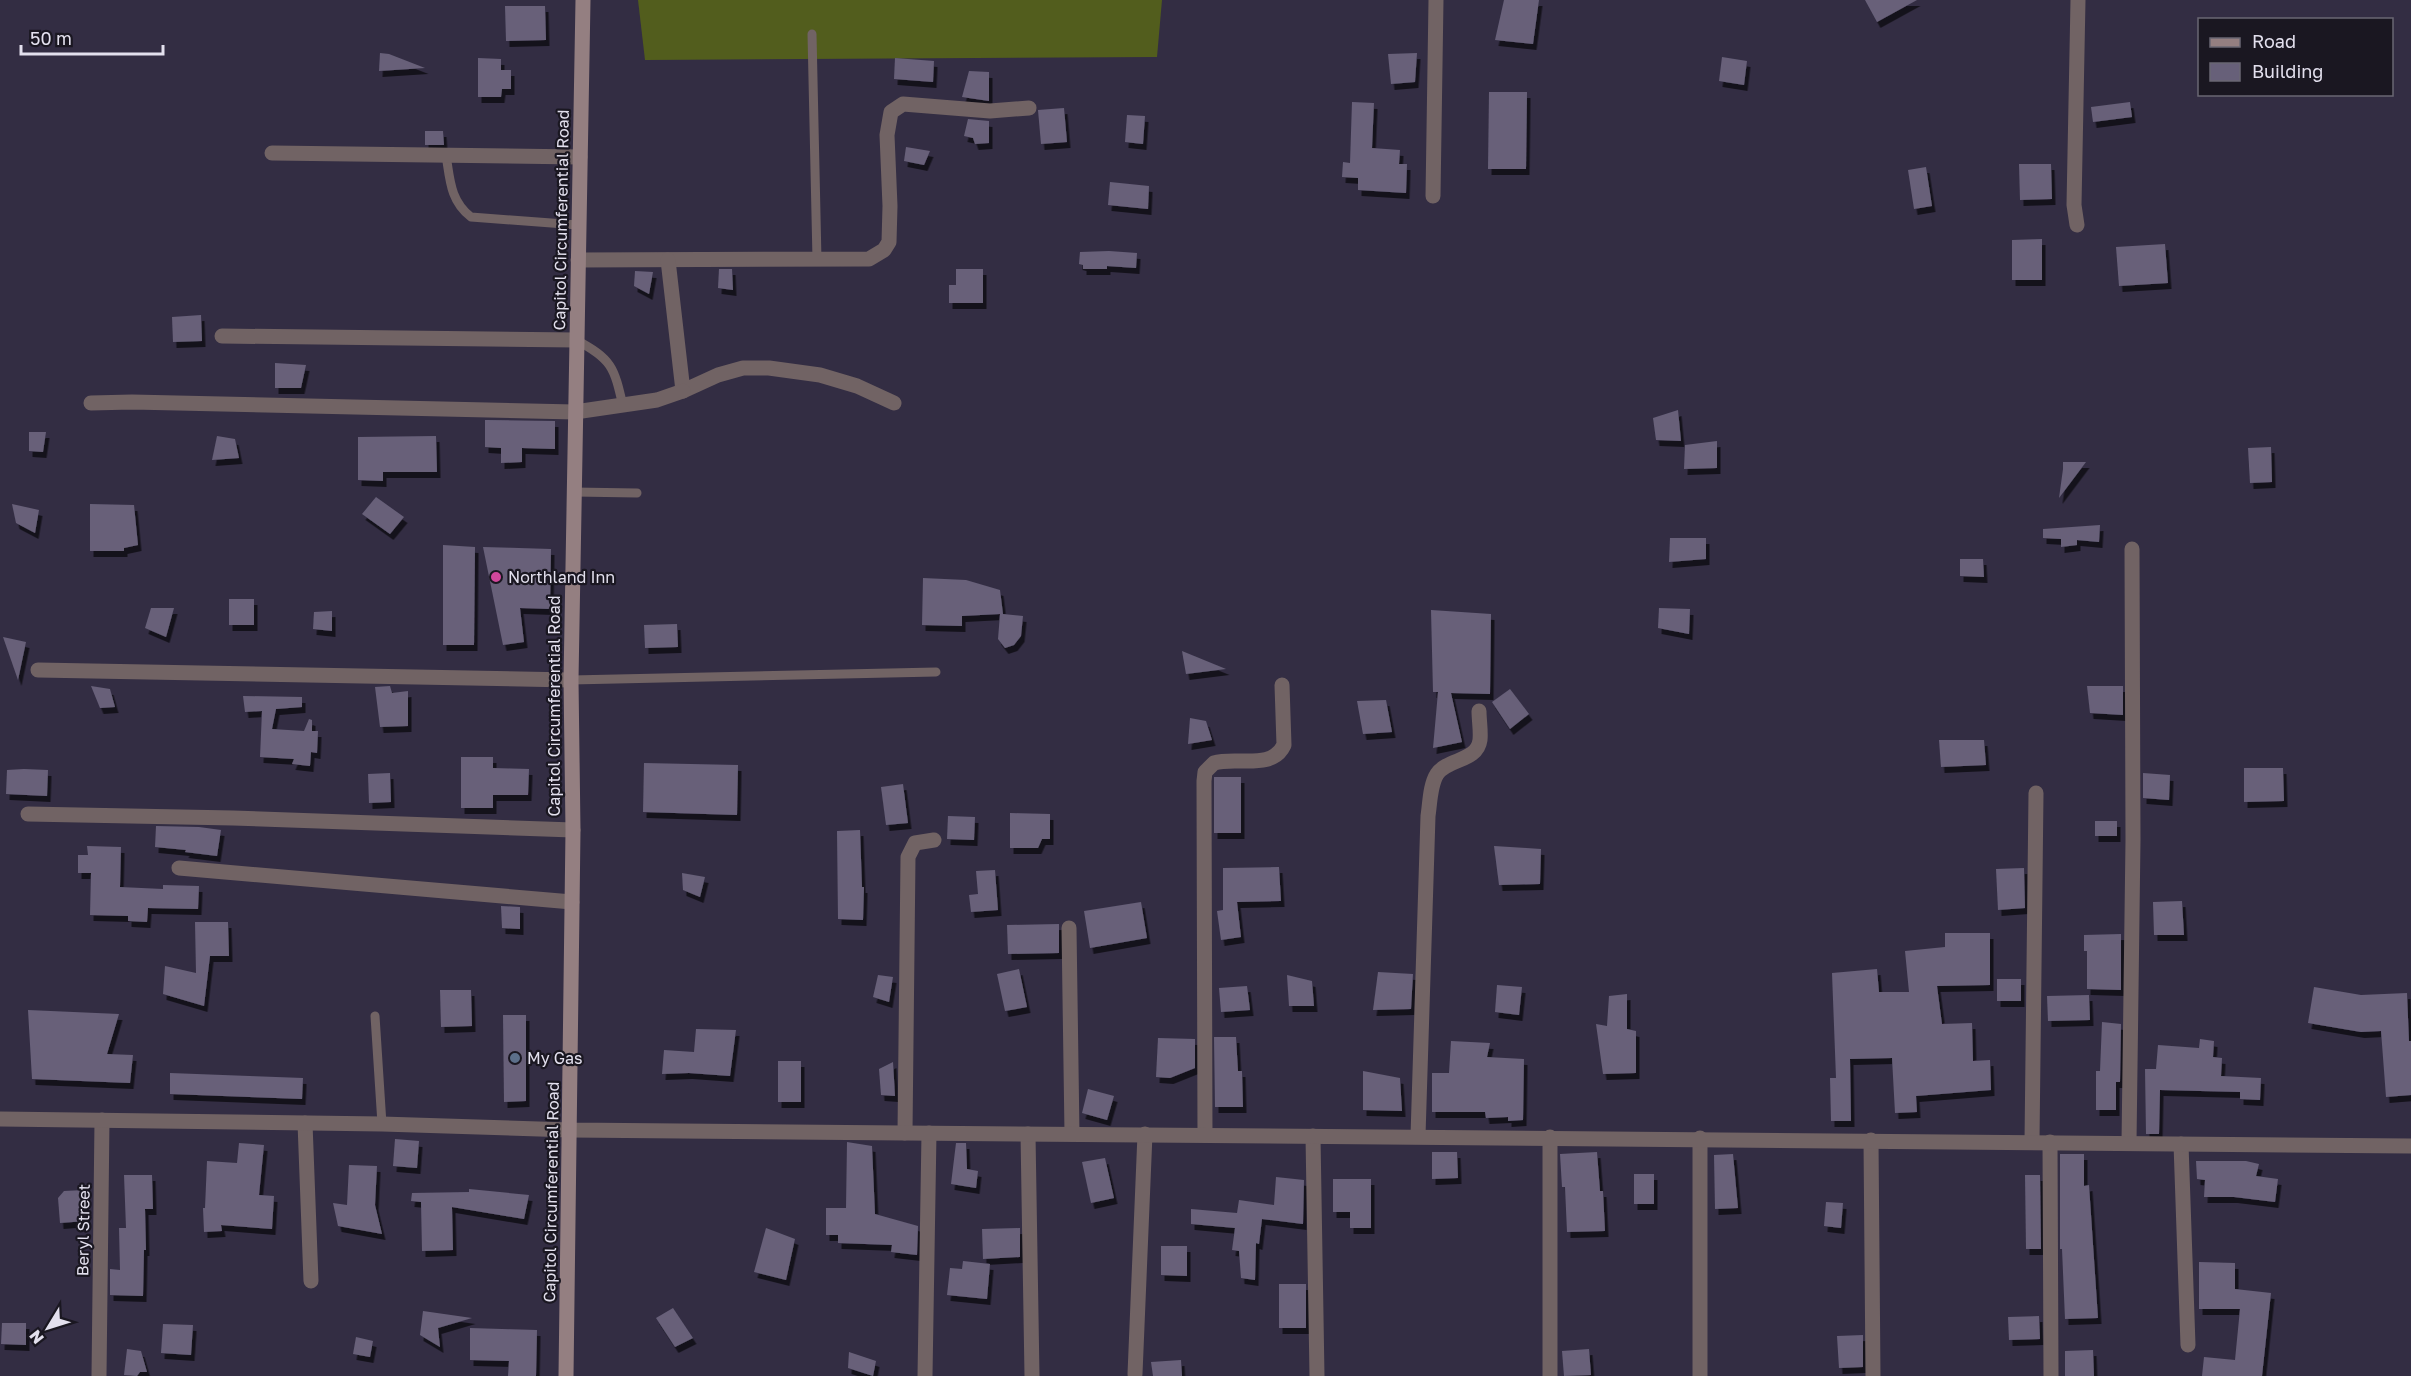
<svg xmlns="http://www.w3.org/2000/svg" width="2411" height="1376" font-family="'Golos Text',sans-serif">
	<defs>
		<filter id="shadow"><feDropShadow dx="3.5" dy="6" stdDeviation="0" flood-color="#0009"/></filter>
	</defs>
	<rect width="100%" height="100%" fill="#332d43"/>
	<polygon fill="#525d1d" points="638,0 1162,0 1157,57 645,60"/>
	<g fill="#676079" filter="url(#shadow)">
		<polygon points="1504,0 1539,0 1533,44 1495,40"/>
		<polygon points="1865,0 1917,0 1877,22"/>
		<polygon points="505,6 545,6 546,40 506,41"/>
		<polygon points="380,53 389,54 425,68 379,71"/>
		<polygon points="1417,53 1415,82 1391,84 1388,54"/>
		<polygon points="1722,57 1747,61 1744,85 1719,81"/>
		<polygon points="478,58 501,59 501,70 511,70 511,89 502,89 501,97 478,97"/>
		<polygon points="895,58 934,61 933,82 894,79"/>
		<polygon points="969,71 989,72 989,101 962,97"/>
		<polygon points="1489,92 1527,92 1526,169 1488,169"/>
		<polygon points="1352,102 1374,103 1372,148 1400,150 1399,164 1407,164 1406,193 1358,190 1358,178 1342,177 1343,162 1350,163"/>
		<polygon points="2130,102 2132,117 2093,122 2091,107"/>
		<polygon points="1064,108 1067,142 1041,144 1038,110"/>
		<polygon points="1127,115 1145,116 1143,144 1125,142"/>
		<polygon points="968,119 989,121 989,143 975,144 973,138 964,136"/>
		<polygon points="425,131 443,131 444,145 425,145"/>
		<polygon points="906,147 930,151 924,165 904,161"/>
		<polygon points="2019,164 2051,164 2052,199 2020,200"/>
		<polygon points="1926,167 1932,206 1914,209 1908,170"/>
		<polygon points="1110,182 1149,186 1148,209 1108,205"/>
		<polygon points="2042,239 2042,280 2012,280 2012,240"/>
		<polygon points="2165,244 2168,283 2119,286 2116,247"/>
		<polygon points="1109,251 1137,253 1136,268 1107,266 1107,269 1083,269 1083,265 1079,264 1080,252"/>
		<polygon points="719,269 732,269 733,290 718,288"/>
		<polygon points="956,269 983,269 983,303 949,303 949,285 956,285"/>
		<polygon points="635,271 653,272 649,294 634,286"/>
		<polygon points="201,315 202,341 173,342 172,317"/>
		<polygon points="275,363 306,365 301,388 275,388"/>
		<polygon points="1678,410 1681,441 1656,440 1653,418"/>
		<polygon points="485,420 555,421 555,449 522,448 522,462 501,463 501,448 485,447"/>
		<polygon points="29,432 46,432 43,452 29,451"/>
		<polygon points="217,436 235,439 239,458 212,460"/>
		<polygon points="436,436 437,472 383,472 383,481 358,480 358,437"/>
		<polygon points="1717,441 1717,468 1684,469 1685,445"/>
		<polygon points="2271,447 2272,482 2250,483 2248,448"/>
		<polygon points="2063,462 2086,462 2059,498 2063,469"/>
		<polygon points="376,497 404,517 390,534 362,514"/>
		<polygon points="12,504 39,510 35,533 16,523"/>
		<polygon points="90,504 134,505 138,545 124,548 124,551 90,551"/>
		<polygon points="2100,525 2099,542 2077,540 2077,545 2061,547 2061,539 2043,538 2043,529"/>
		<polygon points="1670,538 1706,538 1706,559 1669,562"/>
		<polygon points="443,545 475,547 474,645 443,645"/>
		<polygon points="483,547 551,549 550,609 520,608 524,642 503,645"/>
		<polygon points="1960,559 1983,559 1984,577 1960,576"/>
		<polygon points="923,578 966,580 1000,590 1003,614 1023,616 1021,636 1014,645 1005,648 998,639 1000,614 962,616 962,626 922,625"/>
		<rect x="229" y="599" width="25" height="26"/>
		<polygon points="151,608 174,608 166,637 145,628"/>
		<polygon points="1659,608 1690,609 1689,634 1658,628"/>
		<polygon points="1431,610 1491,614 1490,694 1451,693 1462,742 1433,748 1438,692 1433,692"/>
		<polygon points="332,611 332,631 313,629 314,612"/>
		<polygon points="677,624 678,647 645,648 644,625"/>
		<polygon points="3,637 26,642 18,680"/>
		<polygon points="1182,651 1226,669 1186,674"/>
		<polygon points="91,686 110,689 115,707 100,708"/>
		<polygon points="390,686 392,693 408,691 408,726 380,727 375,687"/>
		<polygon points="2087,686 2123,686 2123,715 2090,713"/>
		<polygon points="1510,689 1529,714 1510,729 1492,702"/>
		<polygon points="243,696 302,697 302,707 276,709 272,729 304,731 309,719 312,720 312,731 318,731 317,753 311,752 310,766 292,764 294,759 260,757 262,711 245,712"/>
		<polygon points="1386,700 1392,732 1363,734 1357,701"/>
		<polygon points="1190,718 1206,721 1212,740 1188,744"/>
		<polygon points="1939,740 1984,740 1986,765 1941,767"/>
		<polygon points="461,757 493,757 493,768 529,769 528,795 493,795 493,808 461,808"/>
		<polygon points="644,763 738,765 737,815 643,812"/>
		<polygon points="2244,768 2283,768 2284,801 2244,802"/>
		<polygon points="24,769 48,770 47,796 6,794 7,770"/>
		<polygon points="390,773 391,802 369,803 368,774"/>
		<polygon points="2143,773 2170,775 2169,800 2143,798"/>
		<rect x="1214" y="777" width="27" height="56"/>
		<polygon points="903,784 908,823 886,825 881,787"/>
		<polygon points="1010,813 1050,814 1050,839 1042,839 1038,848 1010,848"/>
		<polygon points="948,816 975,817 974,840 947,839"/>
		<rect x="2095" y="821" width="22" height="15"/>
		<polygon points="156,826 199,827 221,830 217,856 185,852 186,850 155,847"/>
		<polygon points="860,830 862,887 864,887 863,920 838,919 837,831"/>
		<polygon points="87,846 121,847 120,887 163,889 163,885 199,886 198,909 148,908 147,922 128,921 128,916 90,915 91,873 78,873 78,855 88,855"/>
		<polygon points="1494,846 1541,849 1540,884 1499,885"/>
		<polygon points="1279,867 1281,901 1237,902 1241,937 1221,940 1217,911 1223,910 1223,868"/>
		<polygon points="2024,868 2025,908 1998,910 1996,869"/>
		<polygon points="995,870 998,910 971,912 969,895 978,894 976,871"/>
		<polygon points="682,873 705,877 700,897 683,890"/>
		<polygon points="2182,901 2184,935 2154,935 2153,902"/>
		<polygon points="1141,902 1147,938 1090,948 1084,911"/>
		<polygon points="501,906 520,907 520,929 502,928"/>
		<polygon points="195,922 228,922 229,956 210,956 204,1006 163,994 165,966 196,973"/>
		<polygon points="1059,924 1059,953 1008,954 1007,925"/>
		<polygon points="1945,933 1990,933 1990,985 1937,986 1942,1024 1972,1023 1973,1061 1990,1060 1991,1090 1916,1096 1917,1112 1895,1113 1892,1058 1850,1059 1851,1121 1831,1121 1830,1078 1836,1078 1832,973 1877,969 1879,992 1909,992 1905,951 1945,947"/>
		<polygon points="2121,934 2121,990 2087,989 2087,951 2084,951 2084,935"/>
		<polygon points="1019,969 1027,1007 1005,1011 997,974"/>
		<polygon points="1378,972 1413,974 1411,1009 1373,1010"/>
		<polygon points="878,975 893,977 889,1002 873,997"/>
		<polygon points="1287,975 1312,981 1314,1006 1289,1006"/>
		<rect x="1997" y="979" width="24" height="22"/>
		<polygon points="1497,985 1522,987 1519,1015 1495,1012"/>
		<polygon points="1247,986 1250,1010 1221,1012 1219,988"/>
		<polygon points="2314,987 2361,995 2407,993 2409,1041 2411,1041 2411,1095 2386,1097 2381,1031 2361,1032 2308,1023"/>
		<polygon points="440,990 471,990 472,1026 441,1027"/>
		<polygon points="1627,994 1627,1029 1636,1031 1636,1073 1603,1074 1596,1024 1607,1026 1609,996"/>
		<polygon points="2089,995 2090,1020 2048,1021 2047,996"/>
		<polygon points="28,1010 119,1014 107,1054 133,1055 130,1083 32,1079"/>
		<polygon points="503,1015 526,1015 526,1101 504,1102"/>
		<polygon points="2102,1022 2121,1024 2120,1082 2116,1082 2116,1110 2096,1110 2096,1071 2100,1071"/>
		<polygon points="696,1029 736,1030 730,1076 689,1073 662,1074 664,1050 694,1052"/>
		<polygon points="1214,1037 1236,1037 1238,1071 1242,1071 1243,1107 1215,1107"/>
		<polygon points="1158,1038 1195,1039 1195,1068 1170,1078 1156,1077"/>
		<polygon points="2200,1039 2214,1041 2213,1057 2222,1058 2221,1076 2261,1078 2260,1100 2240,1099 2240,1092 2160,1090 2159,1134 2146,1134 2145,1069 2156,1069 2158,1045 2199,1048"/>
		<polygon points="1451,1041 1490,1043 1487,1057 1524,1059 1523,1120 1508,1121 1508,1117 1486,1118 1485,1112 1432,1112 1432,1073 1449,1073"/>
		<rect x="778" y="1061" width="23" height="41"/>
		<polygon points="893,1062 895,1096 881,1095 879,1069"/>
		<polygon points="1363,1071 1400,1078 1402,1111 1363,1110"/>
		<polygon points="170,1073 303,1078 302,1099 170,1094"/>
		<polygon points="1088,1089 1114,1096 1107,1120 1082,1113"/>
		<polygon points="395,1139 419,1141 417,1168 393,1166"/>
		<polygon points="847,1142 872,1146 875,1214 918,1226 917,1255 891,1252 892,1245 838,1243 838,1235 826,1235 826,1208 846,1208"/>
		<polygon points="239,1143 264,1145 259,1195 274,1196 272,1229 221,1225 222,1231 204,1232 203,1208 205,1208 207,1161 237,1163"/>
		<polygon points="956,1143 966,1143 967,1169 978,1171 976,1188 951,1184"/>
		<polygon points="1432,1152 1457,1152 1458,1178 1432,1179"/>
		<polygon points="1597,1152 1600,1191 1603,1191 1605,1231 1567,1232 1565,1187 1562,1187 1560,1154"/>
		<polygon points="1733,1154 1738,1208 1715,1209 1714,1155"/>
		<polygon points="2060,1154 2084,1154 2084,1186 2089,1185 2098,1318 2065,1319 2062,1249 2060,1249"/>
		<polygon points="1105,1158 1114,1198 1091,1203 1082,1162"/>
		<polygon points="2196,1161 2246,1161 2259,1164 2256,1176 2278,1179 2275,1202 2234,1197 2204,1197 2205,1180 2197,1179"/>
		<polygon points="349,1165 377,1166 375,1205 382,1234 338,1226 333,1203 347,1205"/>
		<rect x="1634" y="1174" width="20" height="30"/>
		<polygon points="124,1175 152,1175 153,1209 145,1209 146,1250 144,1250 143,1296 110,1295 110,1269 120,1270 119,1228 126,1228"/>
		<polygon points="2025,1175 2040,1175 2041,1249 2026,1249"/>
		<polygon points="1276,1177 1304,1180 1303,1224 1262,1219 1259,1244 1256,1243 1255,1280 1241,1278 1239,1251 1232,1250 1235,1228 1191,1224 1191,1209 1237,1213 1239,1200 1274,1205"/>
		<polygon points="1333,1179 1371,1179 1371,1228 1350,1228 1350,1212 1333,1212"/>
		<polygon points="469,1189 529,1195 524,1219 452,1207 453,1250 422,1251 421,1202 411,1201 412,1193 469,1192"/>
		<polygon points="84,1190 86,1221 60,1223 58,1198 64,1191"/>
		<polygon points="1826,1202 1843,1203 1841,1228 1824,1226"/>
		<polygon points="766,1228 795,1239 786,1280 754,1272"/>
		<polygon points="1020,1228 1020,1257 983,1259 982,1229"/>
		<polygon points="1161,1246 1187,1246 1187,1276 1161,1275"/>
		<polygon points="963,1261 990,1264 987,1299 947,1295 950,1268 962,1269"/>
		<polygon points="2199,1262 2235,1263 2235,1289 2271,1293 2262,1376 2202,1376 2204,1357 2235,1360 2240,1309 2199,1309"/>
		<rect x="1279" y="1284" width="27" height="44"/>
		<polygon points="673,1308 693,1338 675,1347 656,1318"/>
		<polygon points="423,1311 472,1318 438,1328 440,1347 420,1335"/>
		<polygon points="2039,1316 2040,1339 2009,1340 2008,1317"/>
		<polygon points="2,1323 26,1323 26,1345 1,1344"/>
		<polygon points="163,1324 193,1325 191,1355 161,1353"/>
		<polygon points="470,1328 537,1330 536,1376 508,1376 509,1361 470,1360"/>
		<polygon points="1863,1335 1863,1367 1839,1368 1837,1336"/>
		<polygon points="356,1337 373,1341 370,1357 353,1354"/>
		<polygon points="127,1349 141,1351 147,1372 140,1372 137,1376 124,1375"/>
		<polygon points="1589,1349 1591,1375 1564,1376 1562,1351"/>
		<polygon points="2093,1350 2094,1376 2065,1376 2065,1351"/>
		<polygon points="849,1352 876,1361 873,1376 848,1368"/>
		<polygon points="1181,1360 1182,1376 1153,1376 1151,1362"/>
	</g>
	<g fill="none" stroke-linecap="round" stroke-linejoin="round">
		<g stroke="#716364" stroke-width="9">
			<polyline points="812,34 817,260"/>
			<path d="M 446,155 C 450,179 450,201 471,217 L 578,225"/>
			<path d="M 576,340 C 612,359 614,367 623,406"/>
			<polyline points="574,492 637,493"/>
			<polyline points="571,680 936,672"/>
			<polyline points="375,1016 382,1124"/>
		</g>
		<g stroke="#716364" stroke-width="15">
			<polyline points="272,153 580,157"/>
			<polyline points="1433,196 1436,0"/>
			<polyline points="2077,225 2074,205 2078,0"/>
			<polyline points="578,260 869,259 884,250 889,242 890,206 887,135 891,112 903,104 990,111 1029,108"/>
			<polyline points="668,260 683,391 718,375 743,368 769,368 820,375 857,386 894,403"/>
			<polyline points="222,336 576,340"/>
			<polyline points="91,403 132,402 575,412 657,400 683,391"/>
			<polyline points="38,670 571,680"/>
			<polyline points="28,814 233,818 573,830"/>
			<polyline points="179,868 572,902"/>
			<polyline points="1069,928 1072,1134"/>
			<polyline points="305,1123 311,1281"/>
			<polyline points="905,1133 908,857 915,843 934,840"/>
			<polyline points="1028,1134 1032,1376"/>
			<path d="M 1205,1135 L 1204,781 L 1205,772 L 1214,763 C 1236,756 1272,771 1284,745 L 1282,685"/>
			<polyline points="1313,1136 1317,1376"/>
			<path d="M 1418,1136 L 1428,816 C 1430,803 1430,785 1437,774 C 1448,758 1477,762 1480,740 C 1481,731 1479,720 1479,711"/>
			<polyline points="1871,1140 1873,1376"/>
			<polyline points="2032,1142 2036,793"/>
			<polyline points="2050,1142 2051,1376"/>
			<polyline points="2129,1143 2133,840 2132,549"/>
			<polyline points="2181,1144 2188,1345"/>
			<polyline points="1135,1374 1145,1134"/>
			<polyline points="99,1376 102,1120"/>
			<polyline points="925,1376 929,1133"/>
			<polyline points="1550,1376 1550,1137"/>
			<polyline points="1700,1376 1700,1138"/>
		</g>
		<polyline stroke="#716364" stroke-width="15" points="0,1119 382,1124 570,1130 2411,1146"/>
		<polyline stroke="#947f81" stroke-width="15" points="566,1376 573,830 571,680 583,0"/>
	</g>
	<circle fill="#d1479c" stroke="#1a1721" stroke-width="2" cx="496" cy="577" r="6"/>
	<circle fill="#5c6f8a" stroke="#1a1721" stroke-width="2" cx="515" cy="1058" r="6"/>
	<g text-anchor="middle" stroke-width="4.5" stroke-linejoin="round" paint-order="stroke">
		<g font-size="16" fill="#e3e0ee" stroke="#1a1721">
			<text transform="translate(561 220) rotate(-89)" y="6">Capitol Circumferential Road</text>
			<text transform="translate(554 706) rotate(-90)" y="6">Capitol Circumferential Road</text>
			<text transform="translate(551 1192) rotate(-89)" y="6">Capitol Circumferential Road</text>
			<text transform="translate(83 1230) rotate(-89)" y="6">Beryl Street</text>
		</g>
		<g font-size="16" fill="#e3e0ee" stroke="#1a1721" text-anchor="start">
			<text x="508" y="583">Northland Inn</text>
			<text x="527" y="1064">My Gas</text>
		</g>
	</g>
	<rect x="2198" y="18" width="195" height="78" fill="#1a1721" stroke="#6a6773" stroke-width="1.5"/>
	<rect x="2210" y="38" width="30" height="9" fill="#947f81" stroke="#6a6773" stroke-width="1.5"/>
	<text x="2252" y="48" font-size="18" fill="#e3e0ee">Road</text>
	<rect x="2210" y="63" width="30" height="18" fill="#676079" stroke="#6a6773" stroke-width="1.5"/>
	<text x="2252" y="78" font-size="18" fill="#e3e0ee">Building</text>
	<g transform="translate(48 1328) rotate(232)" stroke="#1a1721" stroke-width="4.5" paint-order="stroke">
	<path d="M0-4.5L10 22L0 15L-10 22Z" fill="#e3e0ee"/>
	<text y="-9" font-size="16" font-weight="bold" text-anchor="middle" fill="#e3e0ee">N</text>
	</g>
	<path d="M21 45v9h142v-9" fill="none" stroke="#e3e0ee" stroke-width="3"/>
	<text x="30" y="45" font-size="18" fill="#e3e0ee" stroke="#1a1721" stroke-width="4.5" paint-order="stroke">50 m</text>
</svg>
